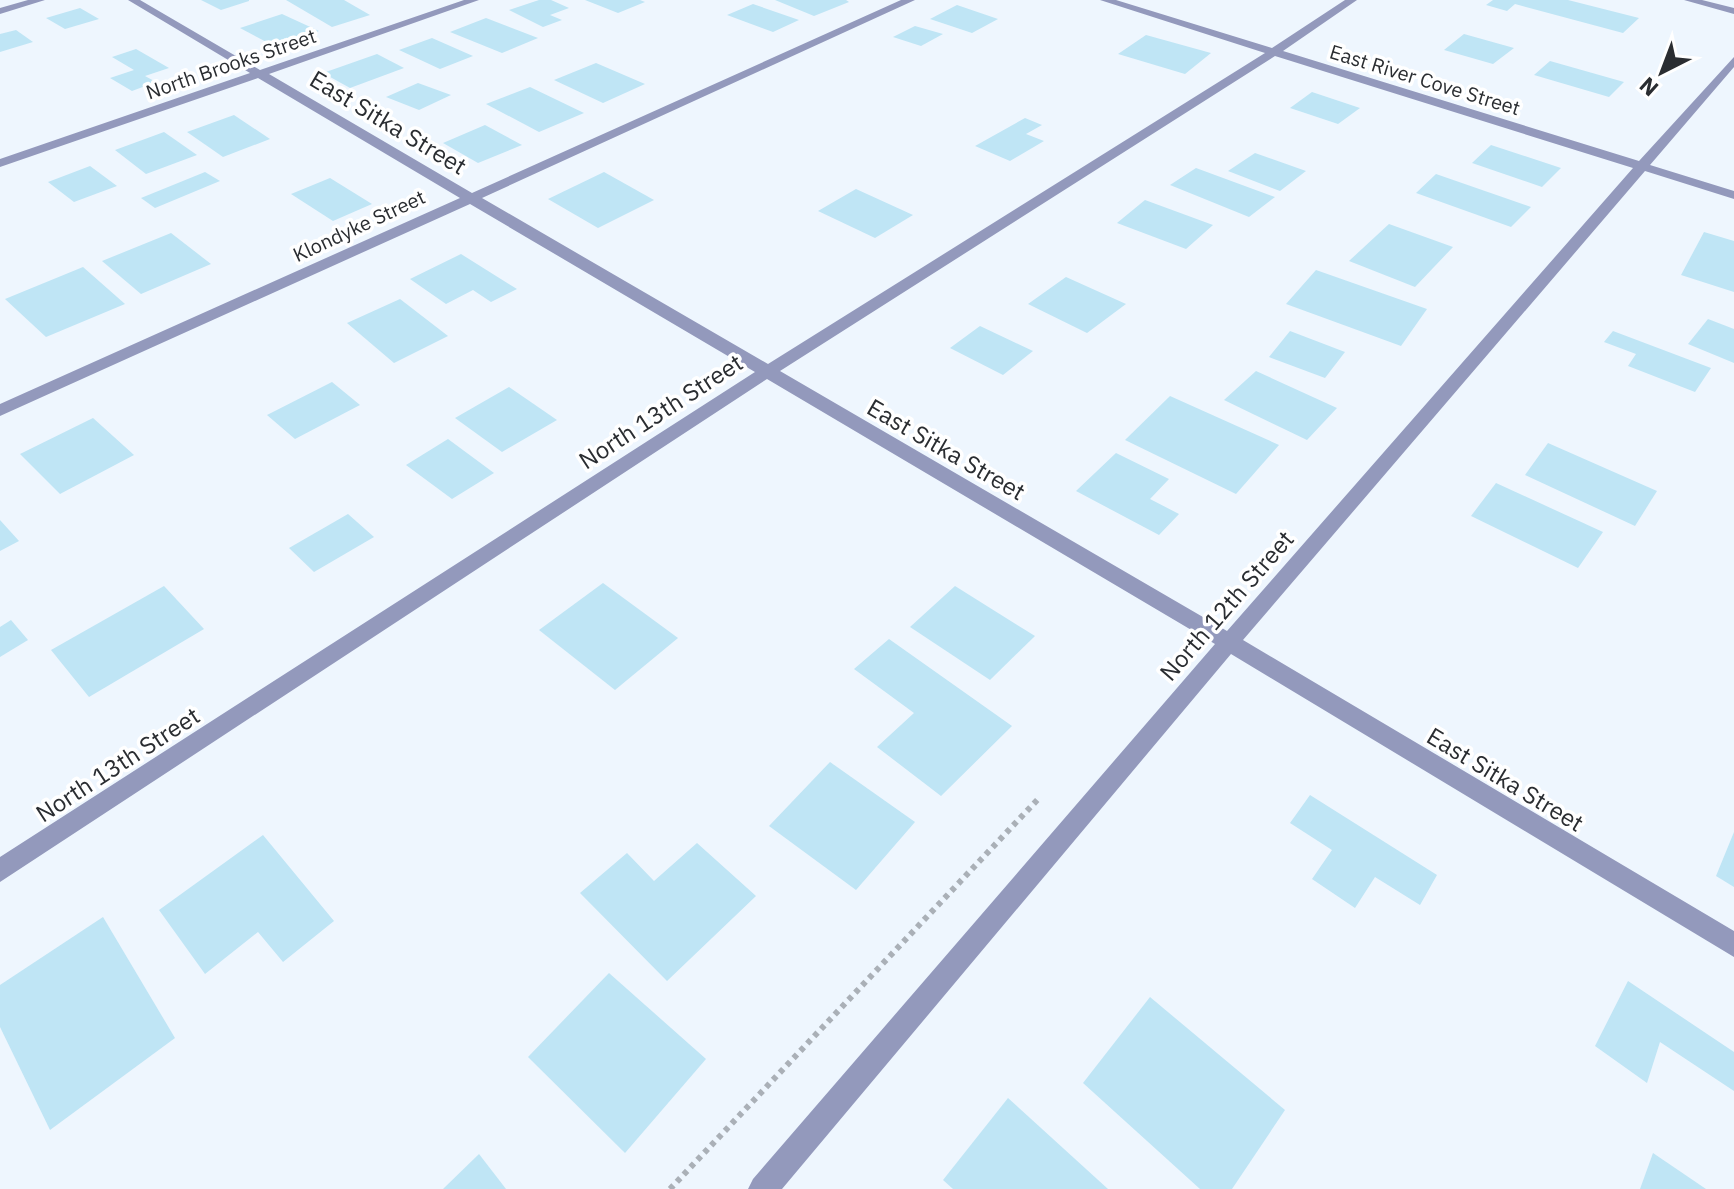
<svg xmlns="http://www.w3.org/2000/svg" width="1734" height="1189" font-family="'IBM Plex Sans',sans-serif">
	<rect width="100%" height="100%" fill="#eef6fe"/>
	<g fill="#bfe5f5">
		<polygon points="201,0 249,0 249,1 221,10"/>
		<polygon points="286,0 344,0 370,15 332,27"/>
		<polygon points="539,0 551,0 569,8 550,15 562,20 543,27 509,10"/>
		<polygon points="585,0 640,0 645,2 618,13"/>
		<polygon points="775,0 846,0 849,2 814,16"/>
		<polygon points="1493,0 1568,0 1639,18 1623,33 1515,4 1507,11 1486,5"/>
		<polygon points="753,4 799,20 773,32 727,15"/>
		<polygon points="957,5 998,19 972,33 930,19"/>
		<polygon points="80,8 99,19 65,29 46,18"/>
		<polygon points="282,14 319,31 276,47 240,28"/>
		<polygon points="486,18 538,38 502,53 450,32"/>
		<polygon points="915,26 943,34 921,46 893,37"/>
		<polygon points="16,30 33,42 0,52 0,34"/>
		<polygon points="1464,34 1514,48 1493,64 1444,50"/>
		<polygon points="1146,35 1211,53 1185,74 1118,54"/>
		<polygon points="432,38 473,56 440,69 399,50"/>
		<polygon points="136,49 169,68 145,76 156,82 132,91 110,78 134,70 112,57"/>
		<polygon points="377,54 404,68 350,88 323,73"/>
		<polygon points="1550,61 1624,82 1609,97 1534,75"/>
		<polygon points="596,63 645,84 603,103 554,80"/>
		<polygon points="418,83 451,95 419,110 386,97"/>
		<polygon points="530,87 584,113 539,132 486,104"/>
		<polygon points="1312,92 1360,108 1338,124 1290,108"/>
		<polygon points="234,115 270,139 223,157 187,132"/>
		<polygon points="1025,118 1042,125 1026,134 1044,141 1010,161 975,146"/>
		<polygon points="485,125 522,145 478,163 443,143"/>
		<polygon points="164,132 197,155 146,174 115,150"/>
		<polygon points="1491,145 1561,168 1542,187 1472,163"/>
		<polygon points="1255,153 1306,171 1280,191 1228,171"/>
		<polygon points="90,166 117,186 74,202 48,182"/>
		<polygon points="1196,168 1275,197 1249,217 1170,185"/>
		<polygon points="205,172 220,181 155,208 141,198"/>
		<polygon points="604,172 654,200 598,228 548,199"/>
		<polygon points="1436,174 1531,207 1511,227 1416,193"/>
		<polygon points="330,178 372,204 333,221 291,194"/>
		<polygon points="856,189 913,215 875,238 818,211"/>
		<polygon points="1145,200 1213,225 1186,249 1117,223"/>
		<polygon points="1389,224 1453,247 1415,287 1349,261"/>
		<polygon points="1704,232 1734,241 1734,292 1681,275"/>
		<polygon points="171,233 211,264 141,294 102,261"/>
		<polygon points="461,254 517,289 491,302 473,290 446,304 410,279"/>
		<polygon points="83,267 125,304 46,337 5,299"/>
		<polygon points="1316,270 1427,309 1401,346 1286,304"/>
		<polygon points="1066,277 1126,304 1087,333 1028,304"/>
		<polygon points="400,299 448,336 394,363 347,323"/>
		<polygon points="1708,319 1734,329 1734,363 1688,344"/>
		<polygon points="980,326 1033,351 1003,375 950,348"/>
		<polygon points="1290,331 1345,352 1325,378 1269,357"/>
		<polygon points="1613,331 1711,368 1695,392 1628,366 1636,354 1604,342"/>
		<polygon points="1256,371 1337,408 1307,440 1224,400"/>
		<polygon points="332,382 360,405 295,439 267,415"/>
		<polygon points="509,387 557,420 502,452 455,418"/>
		<polygon points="1170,396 1279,445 1236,494 1125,440"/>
		<polygon points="93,418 134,455 60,494 20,454"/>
		<polygon points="448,439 494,473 452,499 406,465"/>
		<polygon points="1548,443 1657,491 1635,526 1525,475"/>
		<polygon points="1116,453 1169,479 1150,499 1179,514 1159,535 1076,491"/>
		<polygon points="1496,483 1603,532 1578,568 1471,516"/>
		<polygon points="348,514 374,537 314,572 289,548"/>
		<polygon points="0,520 19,541 0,551"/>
		<polygon points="603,583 678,638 615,690 539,630"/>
		<polygon points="164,586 204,629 89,697 51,650"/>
		<polygon points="955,586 1035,636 990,680 910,627"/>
		<polygon points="11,620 28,640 0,657 0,627"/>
		<polygon points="889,639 1012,726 941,796 877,747 914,713 854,669"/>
		<polygon points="830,762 915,822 856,890 769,826"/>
		<polygon points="1310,795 1437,875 1420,905 1375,877 1355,908 1312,879 1332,850 1290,823"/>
		<polygon points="1734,832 1734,887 1716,876"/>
		<polygon points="263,835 334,921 283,962 258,932 205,974 159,910"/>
		<polygon points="697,843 756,896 667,981 580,893 627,853 654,881"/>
		<polygon points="103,917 175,1038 50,1130 0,1027 0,985"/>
		<polygon points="609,973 706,1059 625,1153 528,1057"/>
		<polygon points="1628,981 1734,1052 1734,1091 1660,1042 1647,1083 1595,1046"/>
		<polygon points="1150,997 1285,1110 1232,1189 1200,1189 1083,1083"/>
		<polygon points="1008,1098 1108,1189 953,1189 943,1180"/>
		<polygon points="1653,1153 1706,1189 1640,1189"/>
		<polygon points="479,1154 506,1189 443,1189"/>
	</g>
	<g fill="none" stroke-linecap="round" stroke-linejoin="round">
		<polyline stroke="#aab0b7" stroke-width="6" stroke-dasharray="5 5" stroke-linecap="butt" points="670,1189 1040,797"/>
		<g fill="#9399bc" fill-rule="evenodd">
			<polygon points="28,0 45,0 0,14 0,8"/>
			<path d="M 128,0 L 140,0 L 260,70 L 464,0 L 479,0 L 269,74 L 472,193 L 901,0 L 915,0 L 482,198 L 768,364 L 1265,53 L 1100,0 L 1116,0 L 1272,48 L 1345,0 L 1357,0 L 1283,51 L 1639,161 L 1734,57 L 1734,67 L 1650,165 L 1734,191 L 1734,199 L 1645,171 L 1243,640 L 1734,931 L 1734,957 L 1231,654 L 782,1189 L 748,1189 L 753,1179 L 1215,644 L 767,379 L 0,882 L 0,857 L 755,372 L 470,204 L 0,416 L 0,404 L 460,198 L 258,78 L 0,167 L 0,159 L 250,73 ZM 1275,56 L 1633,168 L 1227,631 L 780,371 Z"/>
			<polygon points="1684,0 1702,0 1734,8 1734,14"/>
		</g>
	</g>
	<g text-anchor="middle" stroke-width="7" stroke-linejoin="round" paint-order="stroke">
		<g font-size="20" fill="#2a2d31" stroke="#fff">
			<text transform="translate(231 64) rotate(-19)" y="7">North Brooks Street</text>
			<text transform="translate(1425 80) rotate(17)" y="7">East River Cove Street</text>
			<text transform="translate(359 226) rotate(-25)" y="7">Klondyke Street</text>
		</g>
		<g font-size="24" fill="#2a2d31" stroke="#fff">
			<text transform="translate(388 123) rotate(31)" y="8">East Sitka Street</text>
			<text transform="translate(661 412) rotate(-33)" y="8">North 13th Street</text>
			<text transform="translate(946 450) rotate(30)" y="8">East Sitka Street</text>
			<text transform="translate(1227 606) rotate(-49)" y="8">North 12th Street</text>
			<text transform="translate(118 765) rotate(-33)" y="8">North 13th Street</text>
			<text transform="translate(1505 780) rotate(31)" y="8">East Sitka Street</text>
		</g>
	</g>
	<g transform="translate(1662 72) rotate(222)" stroke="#ffffff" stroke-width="6" paint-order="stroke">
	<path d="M0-6L14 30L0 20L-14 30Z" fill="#2a2d31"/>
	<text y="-12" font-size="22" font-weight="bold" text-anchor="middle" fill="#2a2d31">N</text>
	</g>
</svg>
